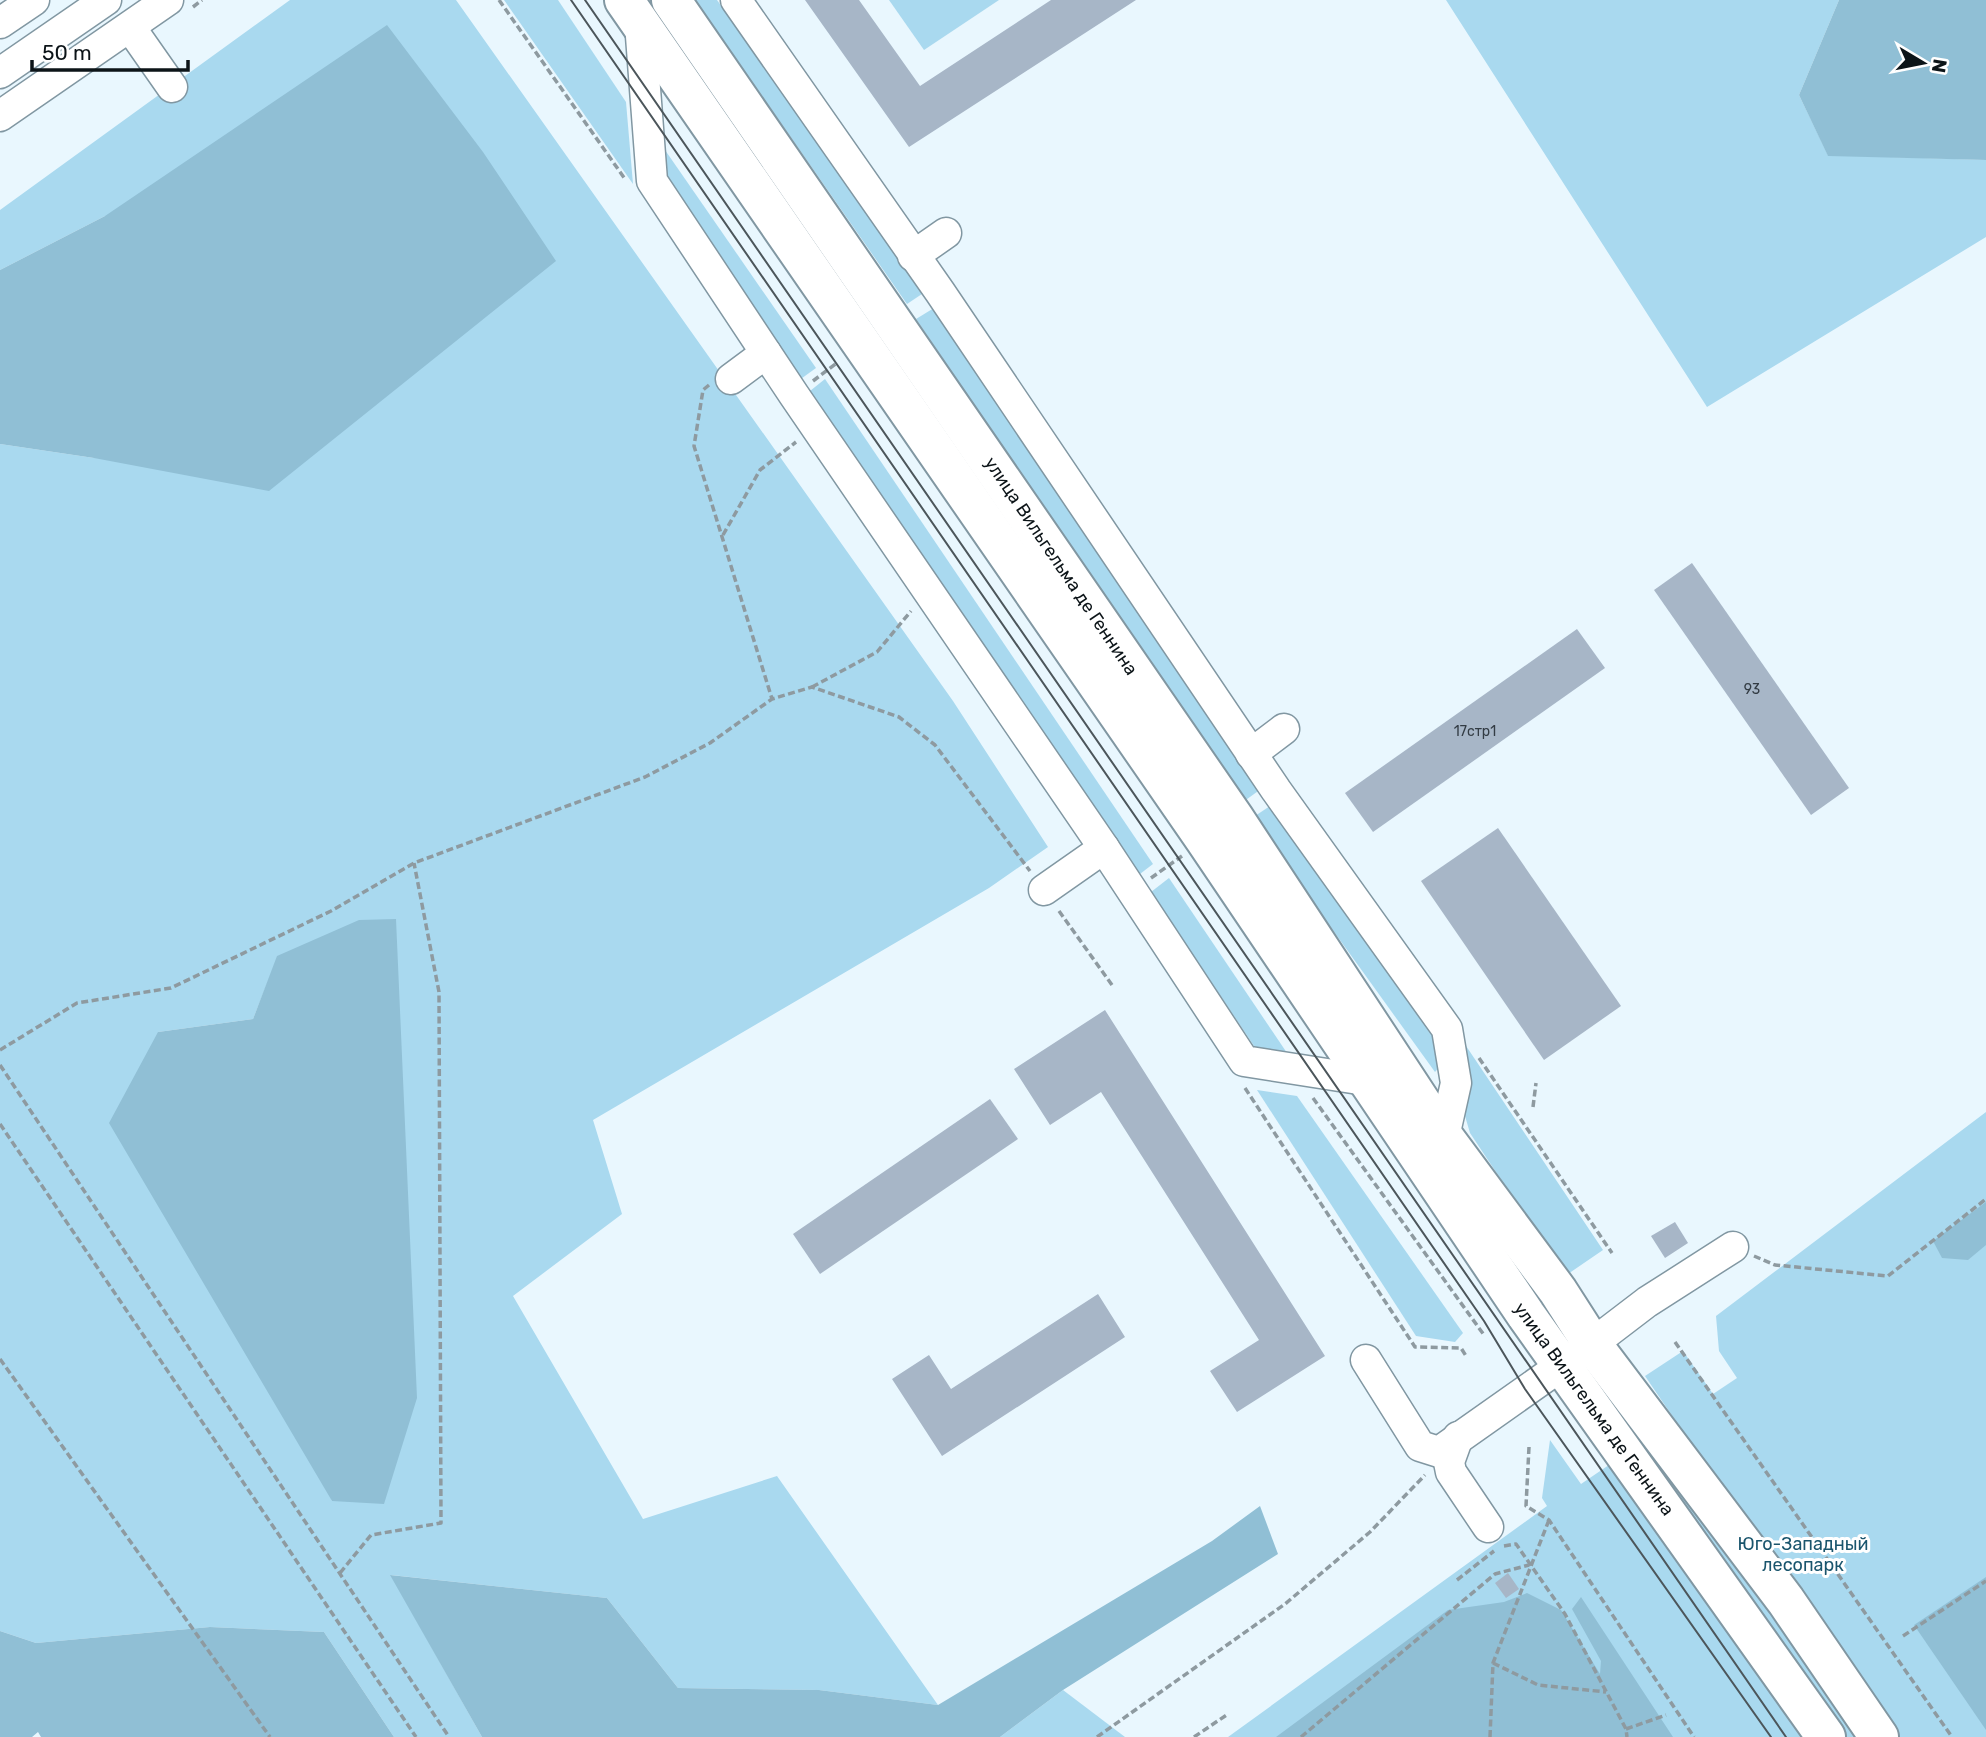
<svg xmlns="http://www.w3.org/2000/svg" width="1986" height="1737" font-family="Rubik,sans-serif">
	<rect width="100%" height="100%" fill="#e9f7fe"/>
	<g fill="#a9d9ef" fill-rule="evenodd">
		<path d="M 290,0 L 456,0 L 953,701 L 1048,847 L 989,888 L 593,1120 L 622,1214 L 513,1296 L 643,1519 L 777,1476 L 938,1705 L 819,1690 L 678,1688 L 607,1598 L 391,1575 L 482,1737 L 394,1737 L 324,1632 L 210,1627 L 36,1643 L 0,1631 L 0,444 L 94,458 L 105,216 L 0,270 L 0,210 ZM 278,956 L 332,1501 L 158,1032 L 253,1019 Z"/>
		<polygon points="504,0 558,0 626,102 633,184"/>
		<polygon points="695,0 717,0 925,292 907,304"/>
		<polygon points="889,0 999,0 924,50"/>
		<polygon points="1446,0 1839,0 1799,95 1828,155 1986,160 1986,237 1707,407"/>
		<polygon points="656,137 816,368 798,381 663,186"/>
		<polygon points="934,308 1261,789 1243,802 916,319"/>
		<polygon points="825,379 1153,864 1136,877 810,391"/>
		<polygon points="1270,806 1431,1028 1442,1064 1435,1072 1252,818"/>
		<polygon points="1169,878 1287,1053 1276,1056 1254,1046 1151,892"/>
		<polygon points="1456,1031 1603,1250 1565,1276 1470,1133 1465,1116 1464,1064"/>
		<polygon points="1257,1090 1297,1096 1463,1333 1455,1342 1416,1336"/>
		<polygon points="1986,1112 1986,1737 1228,1737 1547,1506 1542,1498 1550,1440 1581,1484 1675,1420 1645,1376 1683,1351 1713,1394 1737,1378 1719,1351 1716,1316"/>
		<polygon points="1063,1690 1125,1737 1000,1737"/>
	</g>
	<g fill="#90bfd5">
		<polygon points="1839,0 1986,0 1986,160 1828,156 1799,95"/>
		<polygon points="387,25 483,152 556,261 269,491 94,458 0,444 0,270 105,216"/>
		<polygon points="396,919 417,1398 384,1504 332,1501 109,1123 158,1032 253,1019 277,956 359,920"/>
		<polygon points="1986,1202 1986,1245 1968,1260 1942,1258 1933,1241"/>
		<polygon points="1260,1506 1278,1554 1063,1690 1000,1737 482,1737 390,1575 607,1598 678,1688 819,1690 938,1705 1212,1541"/>
		<polygon points="1986,1577 1986,1730 1914,1625"/>
		<polygon points="1527,1593 1561,1610 1600,1674 1601,1661 1572,1609 1581,1597 1673,1737 1276,1737 1448,1610 1504,1602"/>
		<polygon points="210,1627 324,1632 394,1737 41,1737 38,1732 32,1737 0,1737 0,1631 36,1643"/>
	</g>
	<g fill="#a7b6c7">
		<polygon points="805,0 859,0 920,86 1051,0 1136,0 909,147"/>
		<polygon points="1692,563 1849,788 1811,815 1654,590"/>
		<polygon points="1577,629 1605,668 1373,832 1345,793"/>
		<polygon points="1498,828 1621,1006 1544,1060 1421,881"/>
		<polygon points="1105,1010 1325,1356 1237,1412 1210,1371 1259,1340 1101,1092 1050,1125 1014,1069"/>
		<polygon points="990,1099 1018,1139 820,1274 793,1234"/>
		<polygon points="1675,1222 1688,1243 1665,1258 1651,1236"/>
		<polygon points="1098,1294 1125,1337 942,1456 892,1379 929,1355 951,1389"/>
		<polygon points="1508,1573 1519,1589 1506,1598 1495,1583"/>
	</g>
	<g fill="none" stroke-linecap="round" stroke-linejoin="round">
		<g stroke="#8197a2" stroke-width="33">
			<g id="minor">
				<polyline points="736,0 940,292 1276,790 1447,1029 1456,1083 1444,1137"/>
				<polyline points="0,23 34,0"/>
				<polyline points="640,23 652,181 794,395 1104,848 1244,1061 1365,1080"/>
				<polyline points="130,27 172,87"/>
				<polyline points="0,73 106,0"/>
				<polyline points="0,116 168,0"/>
				<polyline points="913,256 946,233"/>
				<polyline points="731,379 766,353"/>
				<polyline points="1251,754 1284,729"/>
				<polyline points="1044,890 1104,848"/>
				<polyline points="1366,1360 1420,1446 1439,1452 1592,1344 1647,1302 1733,1247"/>
				<polyline points="1458,1437 1449,1462 1451,1472 1488,1527"/>
			</g>
		</g>
		<g stroke="#8197a2" stroke-width="42">
			<g id="major">
				<polyline points="624,0 1205,840 1526,1315 1826,1737"/>
				<polyline points="671,0 1235,819 1444,1137 1558,1291 1592,1344 1786,1601 1879,1737"/>
			</g>
		</g>
		<g stroke="#8e9aa0" stroke-width="3.5" stroke-dasharray="7 3.5" stroke-linecap="butt">
			<polyline points="499,0 625,179"/>
			<polyline points="193,7 202,0"/>
			<polyline points="813,381 838,362"/>
			<polyline points="709,385 703,390 694,446 772,699"/>
			<polyline points="723,535 760,470 796,442"/>
			<polyline points="812,687 877,652 911,611"/>
			<polyline points="1151,878 1182,856"/>
			<polyline points="1059,911 1112,985"/>
			<polyline points="0,1050 77,1003 171,988 331,911 414,863 645,777 710,743 772,699 812,687 899,717 935,745 1030,871"/>
			<polyline points="1479,1058 1612,1253"/>
			<polyline points="0,1065 449,1737"/>
			<polyline points="1245,1088 1415,1347 1461,1348 1466,1356"/>
			<polyline points="1313,1098 1484,1335"/>
			<polyline points="1533,1107 1536,1083"/>
			<polyline points="0,1124 416,1737"/>
			<polyline points="1754,1256 1775,1265 1888,1276 1986,1199"/>
			<polyline points="1675,1342 1952,1737"/>
			<polyline points="0,1359 270,1737"/>
			<polyline points="1529,1447 1526,1506 1549,1520 1694,1737"/>
			<polyline points="1504,1546 1516,1544 1565,1614 1626,1729 1627,1737"/>
			<polyline points="340,1573 371,1535 441,1523 439,992 414,863"/>
			<polyline points="1457,1580 1494,1551"/>
			<polyline points="1903,1636 1986,1581"/>
			<polyline points="1493,1663 1538,1685 1606,1692"/>
			<polyline points="1626,1729 1666,1715"/>
			<polyline points="1097,1737 1285,1604 1370,1532 1425,1475"/>
			<polyline points="1194,1737 1228,1714"/>
			<polyline points="1301,1737 1495,1574 1529,1565"/>
			<polyline points="1490,1737 1493,1663 1549,1520"/>
		</g>
		<use href="#minor" stroke="#fff" stroke-width="30"/>
		<use href="#major" stroke="#fff" stroke-width="38"/>
		<g stroke="#4c565b" stroke-width="2">
			<polyline points="571,0 1484,1321 1525,1389 1771,1737"/>
			<polyline points="585,0 1786,1737"/>
		</g>
	</g>
	<g text-anchor="middle" stroke-width="6" stroke-linejoin="round" paint-order="stroke">
		<g font-size="14" fill="#333c44">
			<text x="1752" y="694">93</text>
			<text x="1475" y="736">17стр1</text>
		</g>
		<g font-size="18" fill="#0c1418" stroke="#fff">
			<text transform="translate(1061 566) rotate(56)" y="6">улица Вильгельма де Геннина</text>
			<text transform="translate(1594 1409) rotate(54)" y="6">улица Вильгельма де Геннина</text>
		</g>
		<g font-size="18" fill="#1a556d" stroke="#fff">
			<text x="1803" y="1550">Юго-Западный<tspan x="1803" dy="21">лесопарк</tspan></text>
		</g>
	</g>
	<g transform="translate(1923 63) rotate(100)" stroke="#ffffff" stroke-width="5" paint-order="stroke">
	<path d="M0-5L12 26L0 18L-12 26Z" fill="#0c1418"/>
	<text y="-10" font-size="19" font-weight="bold" text-anchor="middle" fill="#0c1418">N</text>
	</g>
	<path d="M32 60v10h156v-10" fill="none" stroke="#0c1418" stroke-width="3.5"/>
	<text x="42" y="60" font-size="21" fill="#0c1418" stroke="#ffffff" stroke-width="5" paint-order="stroke">50 m</text>
</svg>
